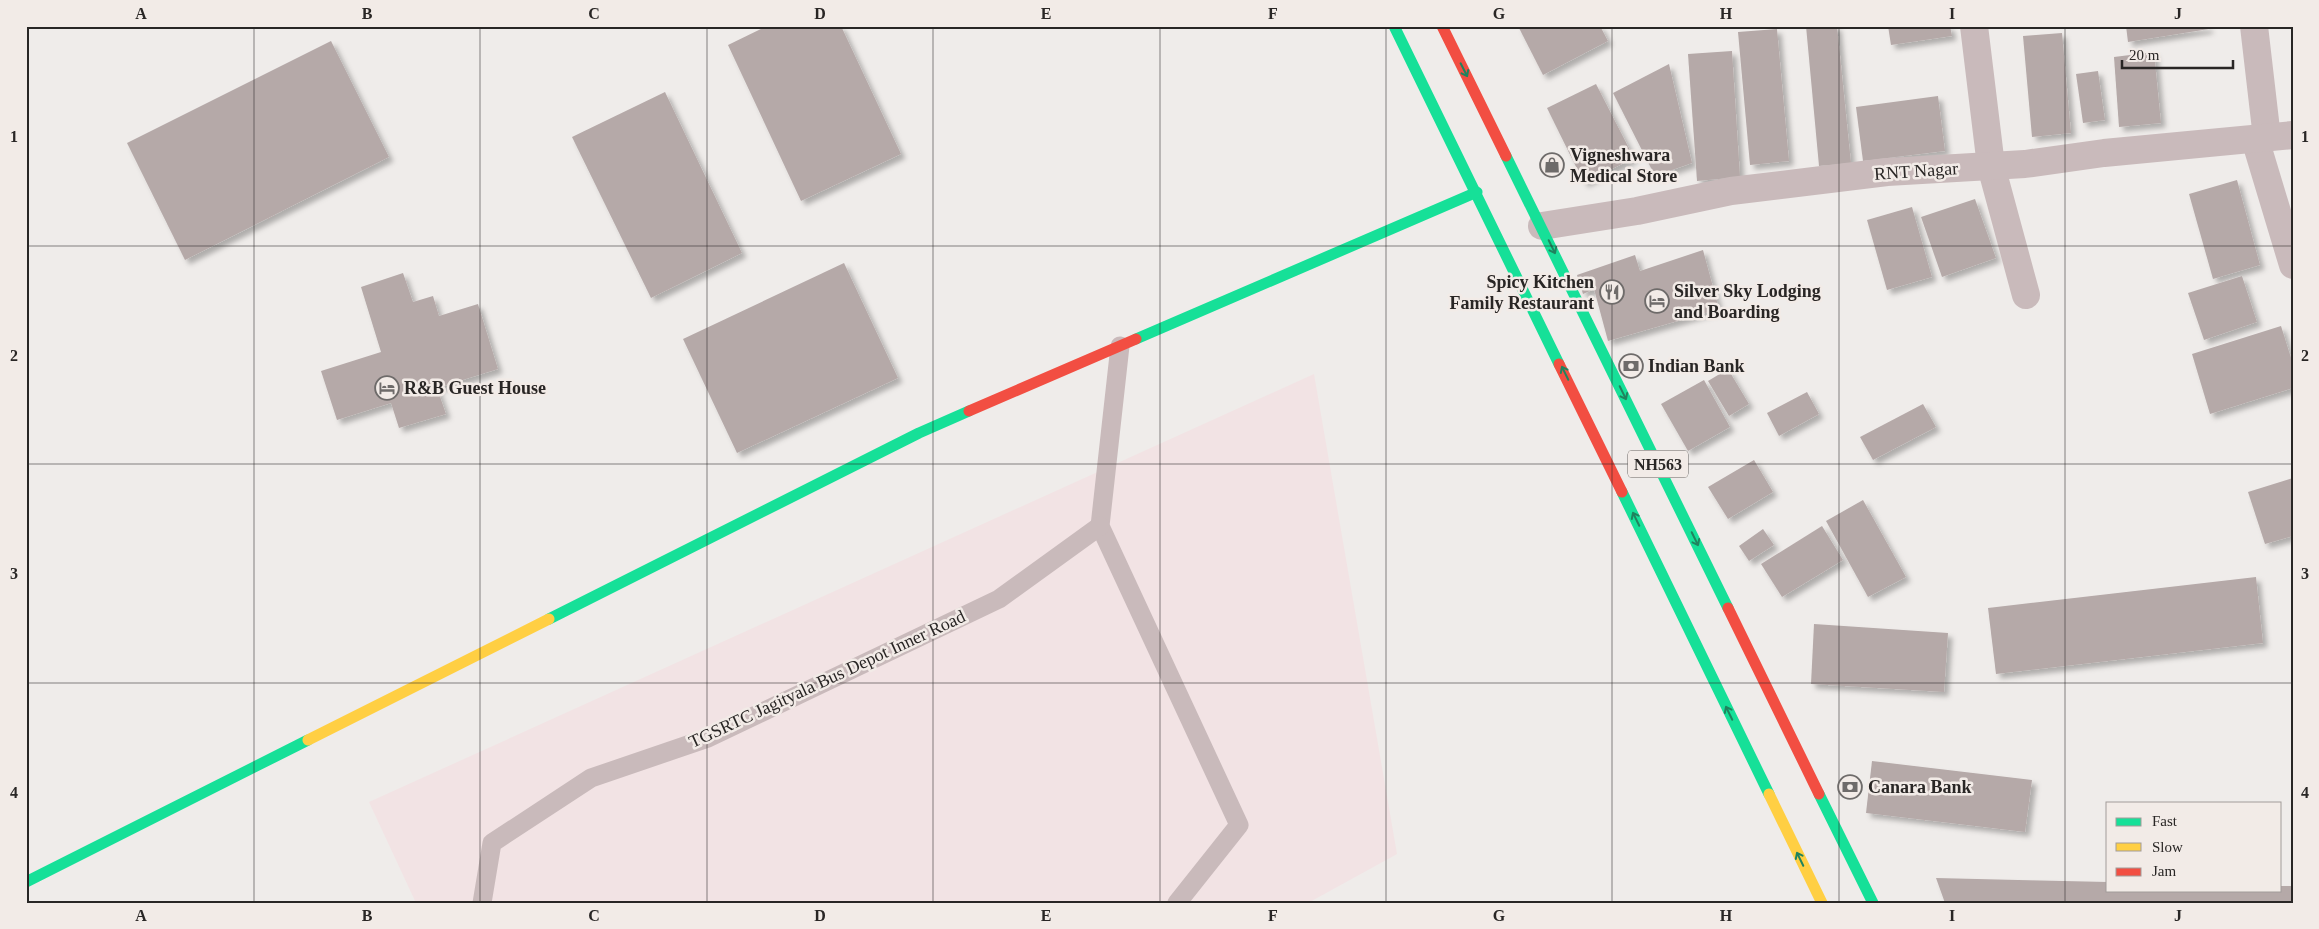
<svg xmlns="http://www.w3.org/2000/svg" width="2319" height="929" font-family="Georgia,serif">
	<defs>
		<filter id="shadow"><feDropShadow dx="4.5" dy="4.5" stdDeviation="2.5" flood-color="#0004"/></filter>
	</defs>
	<rect width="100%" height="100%" fill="#efecea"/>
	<polygon fill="#f2e3e4" points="1314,374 1397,854 1308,903 416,903 369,802"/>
	<g fill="#b5a9a8" filter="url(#shadow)">
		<polygon points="767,26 841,26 901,154 801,201 728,45"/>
		<polygon points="1518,26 1600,26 1608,41 1543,75"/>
		<polygon points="1806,26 1837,26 1851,163 1819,166"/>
		<polygon points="1888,26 1950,26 1952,36 1891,45"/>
		<polygon points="2126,26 2208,26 2209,29 2128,42"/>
		<polygon points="1777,29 1789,161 1750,165 1738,32"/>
		<polygon points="2062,33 2071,133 2032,137 2023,36"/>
		<polygon points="331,41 389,157 185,260 127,143"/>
		<polygon points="1732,51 1740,177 1697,181 1688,54"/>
		<polygon points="2154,52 2161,123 2119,127 2114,57"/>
		<polygon points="1669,64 1692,163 1655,176 1613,93"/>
		<polygon points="2098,71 2105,120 2083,123 2076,74"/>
		<polygon points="1596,84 1634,158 1584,183 1547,108"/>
		<polygon points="665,92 742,253 651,298 572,137"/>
		<polygon points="1938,96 1945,151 1863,161 1856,107"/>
		<polygon points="2237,180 2260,265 2213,279 2189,194"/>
		<polygon points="1975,199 1996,258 1942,277 1921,217"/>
		<polygon points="1912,207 1932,277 1887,290 1867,220"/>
		<polygon points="1703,250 1719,309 1608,341 1594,289 1583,294 1577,275 1635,255 1640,271"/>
		<polygon points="844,263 898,378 737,453 683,339"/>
		<polygon points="403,273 413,302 433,296 439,316 478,304 498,369 437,388 446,414 399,428 391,403 337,420 321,371 381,352 361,287"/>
		<polygon points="2242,276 2257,322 2204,340 2188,293"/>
		<polygon points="2281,326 2293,364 2293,388 2210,414 2192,354"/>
		<polygon points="1728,369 1749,404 1729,416 1708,381"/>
		<polygon points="1704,380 1730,427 1688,451 1661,404"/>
		<polygon points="1807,392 1819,414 1779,436 1767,413"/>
		<polygon points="1923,404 1936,427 1873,460 1860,437"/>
		<polygon points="1754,460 1773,492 1728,519 1708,487"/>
		<polygon points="2293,478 2293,536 2265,544 2248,492"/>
		<polygon points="1863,500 1906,577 1868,597 1826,521"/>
		<polygon points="1822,526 1843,560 1782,597 1761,564"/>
		<polygon points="1763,529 1774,545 1749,561 1739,546"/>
		<polygon points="2256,577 2263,643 1996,674 1988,608"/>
		<polygon points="1814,624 1948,633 1944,692 1811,684"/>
		<polygon points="1872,761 2032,780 2025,832 1866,813"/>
		<polygon points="1936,878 2108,882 2108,890 2280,890 2280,886 2293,886 2293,903 1945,903"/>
	</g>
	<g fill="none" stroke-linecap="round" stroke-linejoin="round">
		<g stroke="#c9babb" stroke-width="19">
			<polyline points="1120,346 1100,526 1239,825 1177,903"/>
			<polyline points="482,903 492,843 591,778 708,738 999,599 1100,526"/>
		</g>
		<g stroke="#c9babb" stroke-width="28">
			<polyline points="1974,26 1991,166 2026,295"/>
			<polyline points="2254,26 2267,138"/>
			<polyline points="2255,139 2293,265"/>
			<polyline points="1542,226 1637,211 1731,191 1887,172 2025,164 2104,153 2293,135"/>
		</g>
		<g stroke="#16e098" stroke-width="11">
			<polyline points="1394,26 1559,364"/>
			<polyline points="1506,156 1728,608"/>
			<polyline points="1136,339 1477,192"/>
			<polyline points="1622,492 1769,794"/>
			<polyline points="549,619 919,433 969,411"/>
			<polyline points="1819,794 1873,903"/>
			<polyline points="26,882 308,740"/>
		</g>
		<g stroke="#ffcf43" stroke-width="11">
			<polyline points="308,740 549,619"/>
			<polyline points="1769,794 1822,903"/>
		</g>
		<g stroke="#f24e42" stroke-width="11">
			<polyline points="1442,26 1506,156"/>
			<polyline points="1559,364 1622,492"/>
			<polyline points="969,411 1136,339"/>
			<polyline points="1728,608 1819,794"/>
		</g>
	</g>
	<defs><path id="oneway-shaft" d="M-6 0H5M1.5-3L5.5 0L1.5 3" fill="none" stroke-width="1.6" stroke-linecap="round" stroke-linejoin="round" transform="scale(1.25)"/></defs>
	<g stroke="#20835e">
		<use href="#oneway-shaft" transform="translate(1464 70) rotate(63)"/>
		<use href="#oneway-shaft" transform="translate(1552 247) rotate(64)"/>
		<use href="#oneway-shaft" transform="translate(1565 373) rotate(-116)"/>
		<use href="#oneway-shaft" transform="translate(1623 393) rotate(64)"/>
		<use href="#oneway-shaft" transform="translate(1636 519) rotate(-116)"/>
		<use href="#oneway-shaft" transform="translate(1695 539) rotate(64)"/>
		<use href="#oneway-shaft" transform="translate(1729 713) rotate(-116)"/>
		<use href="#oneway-shaft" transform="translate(1800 859) rotate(-116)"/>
	</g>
	<path fill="none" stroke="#292625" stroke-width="1" stroke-opacity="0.55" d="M 254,26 L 254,903M 480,26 L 480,903M 707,26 L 707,903M 933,26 L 933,903M 1160,26 L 1160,903M 1386,26 L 1386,903M 1612,26 L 1612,903M 1839,26 L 1839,903M 2065,26 L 2065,903M 26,246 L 2293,246M 26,464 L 2293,464M 26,683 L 2293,683"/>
	<defs>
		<g id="shop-ring" transform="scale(1.25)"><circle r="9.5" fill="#f2ebe7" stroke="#6e6b6a" stroke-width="1.5"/><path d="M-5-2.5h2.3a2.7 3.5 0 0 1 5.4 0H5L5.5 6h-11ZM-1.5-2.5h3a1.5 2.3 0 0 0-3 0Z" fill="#6e6b6a"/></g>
		<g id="restaurant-ring" transform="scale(1.25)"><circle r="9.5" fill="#f2ebe7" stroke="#6e6b6a" stroke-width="1.5"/><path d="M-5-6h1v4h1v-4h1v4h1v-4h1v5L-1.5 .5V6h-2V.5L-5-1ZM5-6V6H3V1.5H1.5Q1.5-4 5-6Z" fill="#6e6b6a"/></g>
		<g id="hotel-ring" transform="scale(1.25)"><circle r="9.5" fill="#f2ebe7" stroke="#6e6b6a" stroke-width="1.5"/><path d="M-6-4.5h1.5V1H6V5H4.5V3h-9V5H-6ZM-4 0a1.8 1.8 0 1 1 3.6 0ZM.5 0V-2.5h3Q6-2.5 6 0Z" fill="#6e6b6a"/></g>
		<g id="bank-ring" transform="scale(1.25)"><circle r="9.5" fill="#f2ebe7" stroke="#6e6b6a" stroke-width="1.5"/><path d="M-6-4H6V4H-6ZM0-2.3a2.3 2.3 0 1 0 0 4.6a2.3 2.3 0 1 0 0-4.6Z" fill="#6e6b6a"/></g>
	</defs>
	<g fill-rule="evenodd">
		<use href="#shop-ring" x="1552" y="165"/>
		<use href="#restaurant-ring" x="1612" y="292"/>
		<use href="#hotel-ring" x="1657" y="301"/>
		<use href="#bank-ring" x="1631" y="366"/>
		<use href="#hotel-ring" x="387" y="388"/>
		<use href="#bank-ring" x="1850" y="787"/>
	</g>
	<g text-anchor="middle" stroke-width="5" stroke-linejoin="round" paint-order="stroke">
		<rect fill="#f2ebe7" stroke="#65615f" stroke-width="1" x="1628" y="450.5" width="60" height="27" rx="4"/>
		<g font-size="16" font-weight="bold" fill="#292625">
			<text x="1658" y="470">NH563</text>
		</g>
		<g font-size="18" font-weight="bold" fill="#292625" stroke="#f2ebe7" text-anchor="start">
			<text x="1570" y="161">Vigneshwara<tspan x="1570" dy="21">Medical Store</tspan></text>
			<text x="1594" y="288" text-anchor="end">Spicy Kitchen<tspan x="1594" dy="21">Family Restaurant</tspan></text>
			<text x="1674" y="297">Silver Sky Lodging<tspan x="1674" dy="21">and Boarding</tspan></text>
			<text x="1648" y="372">Indian Bank</text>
			<text x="404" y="394">R&amp;B Guest House</text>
			<text x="1868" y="793">Canara Bank</text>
		</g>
		<g font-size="18" fill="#292625" stroke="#f2ebe7">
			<text transform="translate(1916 171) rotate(-4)" y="6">RNT Nagar</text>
			<text transform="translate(827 679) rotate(-25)" y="6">TGSRTC Jagityala Bus Depot Inner Road</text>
		</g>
	</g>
	<rect width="2319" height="929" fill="none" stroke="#f2ebe7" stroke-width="55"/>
	<rect x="2106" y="802" width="175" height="90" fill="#f2ebe7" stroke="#a29c99"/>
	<rect x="2116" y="818" width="25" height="8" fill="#16e098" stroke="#a29c99"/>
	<text x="2152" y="826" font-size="15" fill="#292625">Fast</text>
	<rect x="2116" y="843" width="25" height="8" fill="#ffcf43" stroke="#a29c99"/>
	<text x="2152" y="852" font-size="15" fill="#292625">Slow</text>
	<rect x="2116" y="868" width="25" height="8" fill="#f24e42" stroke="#a29c99"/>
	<text x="2152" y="876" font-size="15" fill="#292625">Jam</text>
	<path d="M2122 60v8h111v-8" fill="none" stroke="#292625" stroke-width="2.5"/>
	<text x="2129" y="60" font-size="15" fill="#292625" stroke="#f2ebe7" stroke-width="4" paint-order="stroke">20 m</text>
	<rect x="28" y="28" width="2264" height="874" fill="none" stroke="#292625" stroke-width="2"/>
	<g font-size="16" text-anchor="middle" font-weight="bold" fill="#292625">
		<text x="141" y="19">A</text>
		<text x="367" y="19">B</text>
		<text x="594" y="19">C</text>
		<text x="820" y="19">D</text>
		<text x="1046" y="19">E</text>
		<text x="1273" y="19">F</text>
		<text x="1499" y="19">G</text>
		<text x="1726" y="19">H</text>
		<text x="1952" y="19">I</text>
		<text x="2178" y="19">J</text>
		<text x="14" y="142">1</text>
		<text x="2305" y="142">1</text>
		<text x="14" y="361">2</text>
		<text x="2305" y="361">2</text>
		<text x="14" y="579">3</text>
		<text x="2305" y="579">3</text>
		<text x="14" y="798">4</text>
		<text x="2305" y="798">4</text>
		<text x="141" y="921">A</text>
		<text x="367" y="921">B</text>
		<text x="594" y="921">C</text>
		<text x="820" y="921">D</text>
		<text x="1046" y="921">E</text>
		<text x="1273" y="921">F</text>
		<text x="1499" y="921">G</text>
		<text x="1726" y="921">H</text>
		<text x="1952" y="921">I</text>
		<text x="2178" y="921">J</text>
	</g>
</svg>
